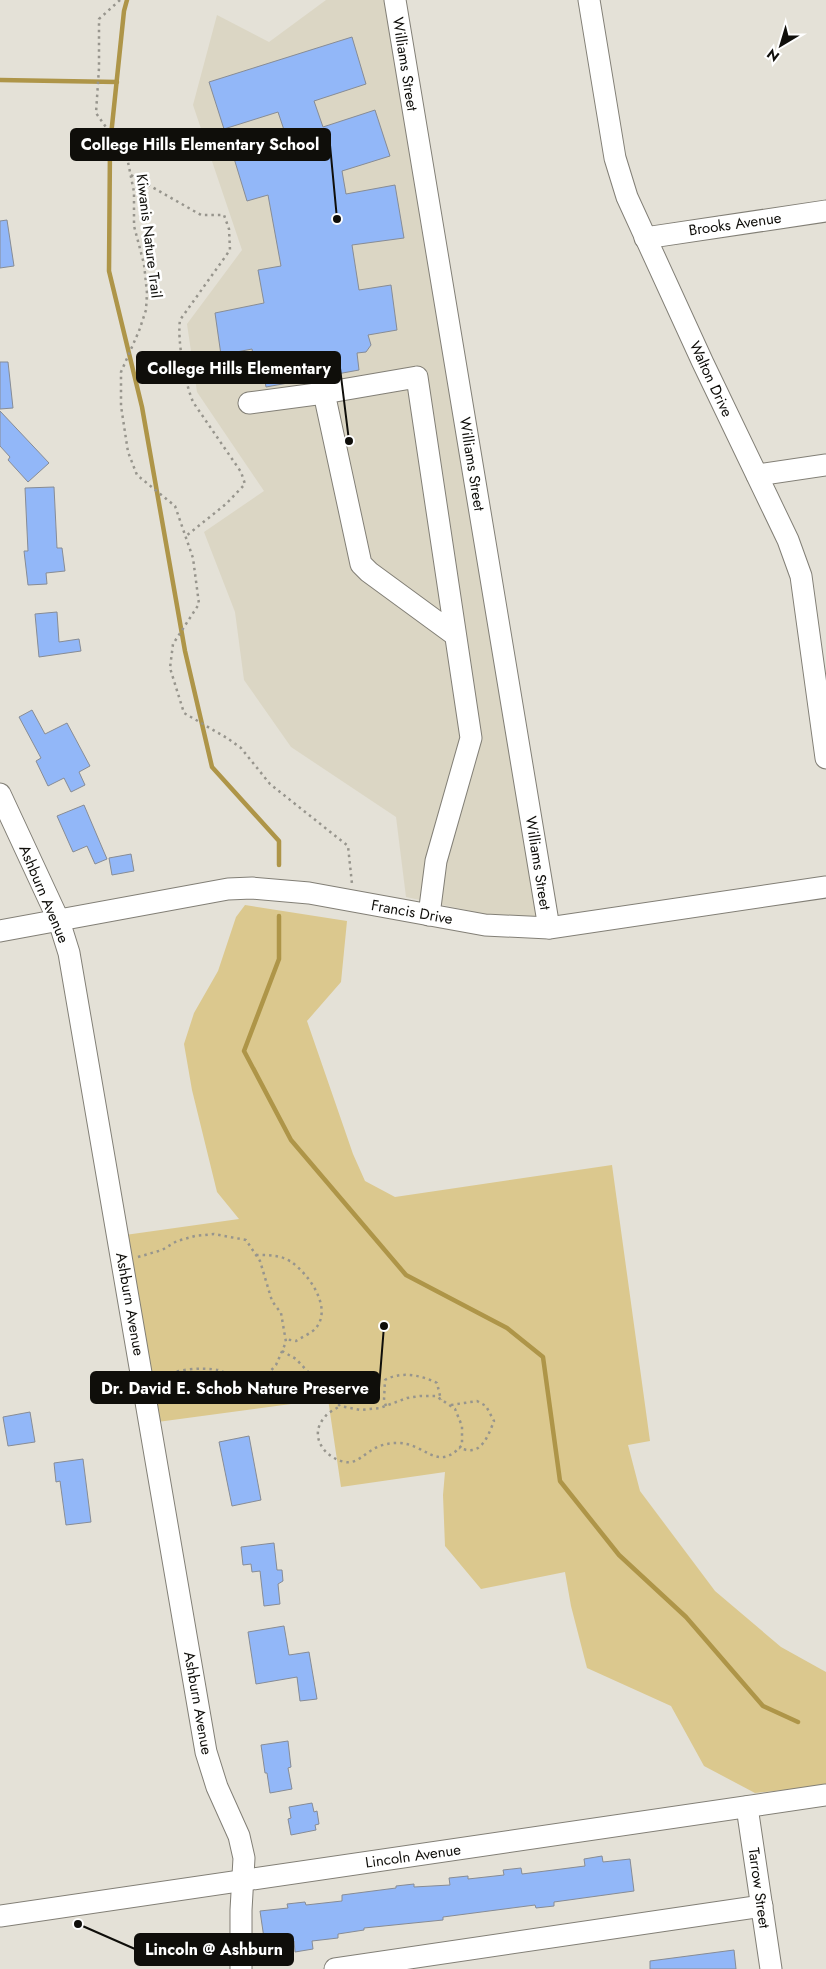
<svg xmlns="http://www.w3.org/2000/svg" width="826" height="1969" font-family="Jost,sans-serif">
	<rect width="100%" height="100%" fill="#e4e1d7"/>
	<polygon fill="#dbd6c4" points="326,0 395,0 549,928 406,897 396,817 291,747 244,680 235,612 204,532 264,491 197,392 187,324 242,250 193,105 217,15 269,42"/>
	<polygon fill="#dbc88e" points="245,905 347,921 341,982 307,1021 353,1154 365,1181 395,1197 612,1165 650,1441 628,1445 640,1491 715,1591 781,1647 826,1672 826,1786 755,1793 704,1766 671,1706 587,1668 571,1606 565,1572 481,1589 445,1546 443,1495 445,1472 341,1487 328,1399 150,1423 118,1236 239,1219 217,1192 192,1090 184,1044 194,1013 218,971 236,917"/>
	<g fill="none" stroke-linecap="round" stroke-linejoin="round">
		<g stroke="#ae9548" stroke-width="4.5">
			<polyline points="127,0 124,11 110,145 109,271 142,407 185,651 212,767 279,841 279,865"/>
			<polyline points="0,80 117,82"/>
			<polyline points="279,916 279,959 244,1051 291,1140 406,1275 507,1328 543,1357 560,1481 619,1555 686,1617 763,1706 798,1722"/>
		</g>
	</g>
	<g fill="#92b7f8" stroke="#878c95">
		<polygon points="352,37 366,84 314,101 323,127 375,110 390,156 342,171 346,194 395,185 404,238 352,245 359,290 391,285 397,330 368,335 371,345 366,352 357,353 359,370 266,387 262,365 255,366 252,349 221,355 215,313 264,303 258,270 281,266 268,195 247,201 233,155 287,139 278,112 224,129 209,82"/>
		<polygon points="7,220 14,266 0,268 0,221"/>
		<polygon points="0,362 8,362 13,408 0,409"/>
		<polygon points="0,411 49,463 28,482 8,460 10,457 0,446"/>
		<polygon points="54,487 57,548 62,548 65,571 46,573 47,584 28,585 24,551 28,551 25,488"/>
		<polygon points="57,612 59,642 79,639 81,651 39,657 35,614"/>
		<polygon points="32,710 45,734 67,723 90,766 79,772 85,785 71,792 64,778 48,786 36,761 41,758 19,717"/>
		<polygon points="84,805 107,859 95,864 87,846 73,852 57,816"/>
		<polygon points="131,854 134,871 112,875 109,858"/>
		<polygon points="30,1412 35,1442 8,1446 3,1417"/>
		<polygon points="249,1436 261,1500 232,1506 219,1442"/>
		<polygon points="83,1459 91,1522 66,1525 60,1481 56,1482 54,1463"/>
		<polygon points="274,1543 277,1570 282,1570 283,1581 278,1584 280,1604 264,1606 260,1571 252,1572 251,1564 243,1565 241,1547"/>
		<polygon points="284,1626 289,1655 309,1652 317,1699 300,1701 297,1677 256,1684 248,1632"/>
		<polygon points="288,1741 291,1767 288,1768 292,1789 270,1793 267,1773 265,1773 261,1745"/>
		<polygon points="312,1803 314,1812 317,1811 319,1824 315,1825 316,1830 291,1835 288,1819 291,1818 289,1807"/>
		<polygon points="602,1856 603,1862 630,1859 634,1891 554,1902 554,1906 536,1908 535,1905 443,1917 443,1920 364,1928 364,1930 338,1934 338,1938 312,1941 313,1949 295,1952 294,1941 265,1945 260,1911 288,1908 287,1904 305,1902 306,1905 342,1901 342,1895 396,1888 396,1886 414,1884 414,1887 450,1885 449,1878 468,1876 468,1879 504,1875 503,1870 521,1868 522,1874 585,1866 584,1859"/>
		<polygon points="734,1950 736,1969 650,1969 650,1961"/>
	</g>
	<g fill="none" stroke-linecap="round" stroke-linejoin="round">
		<g stroke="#827f76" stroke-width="23">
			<g id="minor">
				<polyline points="395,0 549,928"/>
				<polyline points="589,0 615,158 627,197 703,363 788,540 801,576 826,758"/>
				<polyline points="645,238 826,211"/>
				<polyline points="249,403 324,393"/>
				<polyline points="757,475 826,465"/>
				<polyline points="0,794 59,921 69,953 206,1752 217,1787 239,1836 244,1858 241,1910 241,1969"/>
				<polyline points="429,915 436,861 471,738 417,377 324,393 361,564 369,572 455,635"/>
				<polyline points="0,931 228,889 252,888 309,893 485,925 549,928 826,887"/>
				<polyline points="747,1807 771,1969"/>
				<polyline points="0,1916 826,1795"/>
				<polyline points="335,1969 762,1906"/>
			</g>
		</g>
		<g stroke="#97958d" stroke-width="2.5" stroke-dasharray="2.5 4" stroke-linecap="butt">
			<polyline points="120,0 99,19 99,68 96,113 127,157 134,192 134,226 144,264 147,293 146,310 139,331 121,372 121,406 128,452 137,475 175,506 193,558 199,604 173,644 170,668 184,713 227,738 241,748 270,784 348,846 352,884"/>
			<path d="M 131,175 L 201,215 L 224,215 L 229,229 L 230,250 L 180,320 C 177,340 185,383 193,402 L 241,472 L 245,484 L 226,504 L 186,536"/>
			<path d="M 256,1255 C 268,1255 280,1255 290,1261 C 308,1273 333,1307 316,1328 C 312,1333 302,1337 296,1341 L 285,1339"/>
			<path d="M 138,1257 L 162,1250 L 177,1241 L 195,1236 L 214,1234 L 246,1240 L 260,1261 L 272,1301 L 281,1313 L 286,1342 L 276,1365 L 263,1379 L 242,1385 C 235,1380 226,1372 218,1370 C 203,1367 171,1369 159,1379"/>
			<path d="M 282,1351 L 296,1359 L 340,1406 L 361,1410 L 380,1408 L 407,1398 L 420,1396 L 436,1396 L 455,1409 L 462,1426 L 462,1445 C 437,1474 425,1442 397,1443 C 389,1443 379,1445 372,1450 C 363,1455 356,1464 345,1462 C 324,1458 308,1435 325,1417 C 328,1412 336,1409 340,1406"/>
			<path d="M 451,1405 L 477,1401 L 486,1406 L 494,1421 C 490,1431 484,1449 472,1450 C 468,1451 463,1449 459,1448"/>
			<path d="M 386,1406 L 384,1400 L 385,1380 C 401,1371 421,1375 437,1383 L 441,1400"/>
		</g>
		<use href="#minor" stroke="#fff" stroke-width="21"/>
	</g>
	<g text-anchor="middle" stroke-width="5" stroke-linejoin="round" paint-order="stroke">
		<g font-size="15" fill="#0f0e0a" stroke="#fff">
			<text transform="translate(405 64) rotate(81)" y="5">Williams Street</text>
			<text transform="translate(735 224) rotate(-8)" y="5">Brooks Avenue</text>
			<text transform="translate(149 236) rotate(83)" y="5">Kiwanis Nature Trail</text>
			<text transform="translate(711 379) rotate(65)" y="5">Walton Drive</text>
			<text transform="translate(472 464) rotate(81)" y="5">Williams Street</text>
			<text transform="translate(538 863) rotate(81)" y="5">Williams Street</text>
			<text transform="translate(44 894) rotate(67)" y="5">Ashburn Avenue</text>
			<text transform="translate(412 912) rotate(10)" y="5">Francis Drive</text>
			<text transform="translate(130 1304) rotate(80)" y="5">Ashburn Avenue</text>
			<text transform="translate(198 1703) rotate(80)" y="5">Ashburn Avenue</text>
			<text transform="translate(413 1856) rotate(-8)" y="5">Lincoln Avenue</text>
			<text transform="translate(759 1888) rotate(82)" y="5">Tarrow Street</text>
		</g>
	</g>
	<path fill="none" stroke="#0f0e0a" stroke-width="2" d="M337 219L330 145M349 441L340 368M384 1326L379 1388M78 1924L135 1949"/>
	<g fill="#0f0e0a" stroke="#fff" stroke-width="2">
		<circle cx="337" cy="219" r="5"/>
		<circle cx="349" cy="441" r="5"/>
		<circle cx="384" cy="1326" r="5"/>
		<circle cx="78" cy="1924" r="5"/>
	</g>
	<g fill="#0f0e0a" stroke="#0f0e0a" stroke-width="2">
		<rect x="71" y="129" width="259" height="31" rx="5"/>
		<rect x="137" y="352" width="203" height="31" rx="5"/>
		<rect x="91" y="1372" width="288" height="31" rx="5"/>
		<rect x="135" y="1934" width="158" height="31" rx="5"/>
	</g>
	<g font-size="16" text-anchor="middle" font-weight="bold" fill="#fff">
		<text x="200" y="150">College Hills Elementary School</text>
		<text x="239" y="374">College Hills Elementary</text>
		<text x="235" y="1394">Dr. David E. Schob Nature Preserve</text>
		<text x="214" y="1955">Lincoln @ Ashburn</text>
	</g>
	<g transform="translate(781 45) rotate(218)" stroke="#ffffff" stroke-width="4" paint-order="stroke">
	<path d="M0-4L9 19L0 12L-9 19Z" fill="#0f0e0a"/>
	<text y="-8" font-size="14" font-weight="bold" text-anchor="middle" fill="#0f0e0a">N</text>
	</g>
</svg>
